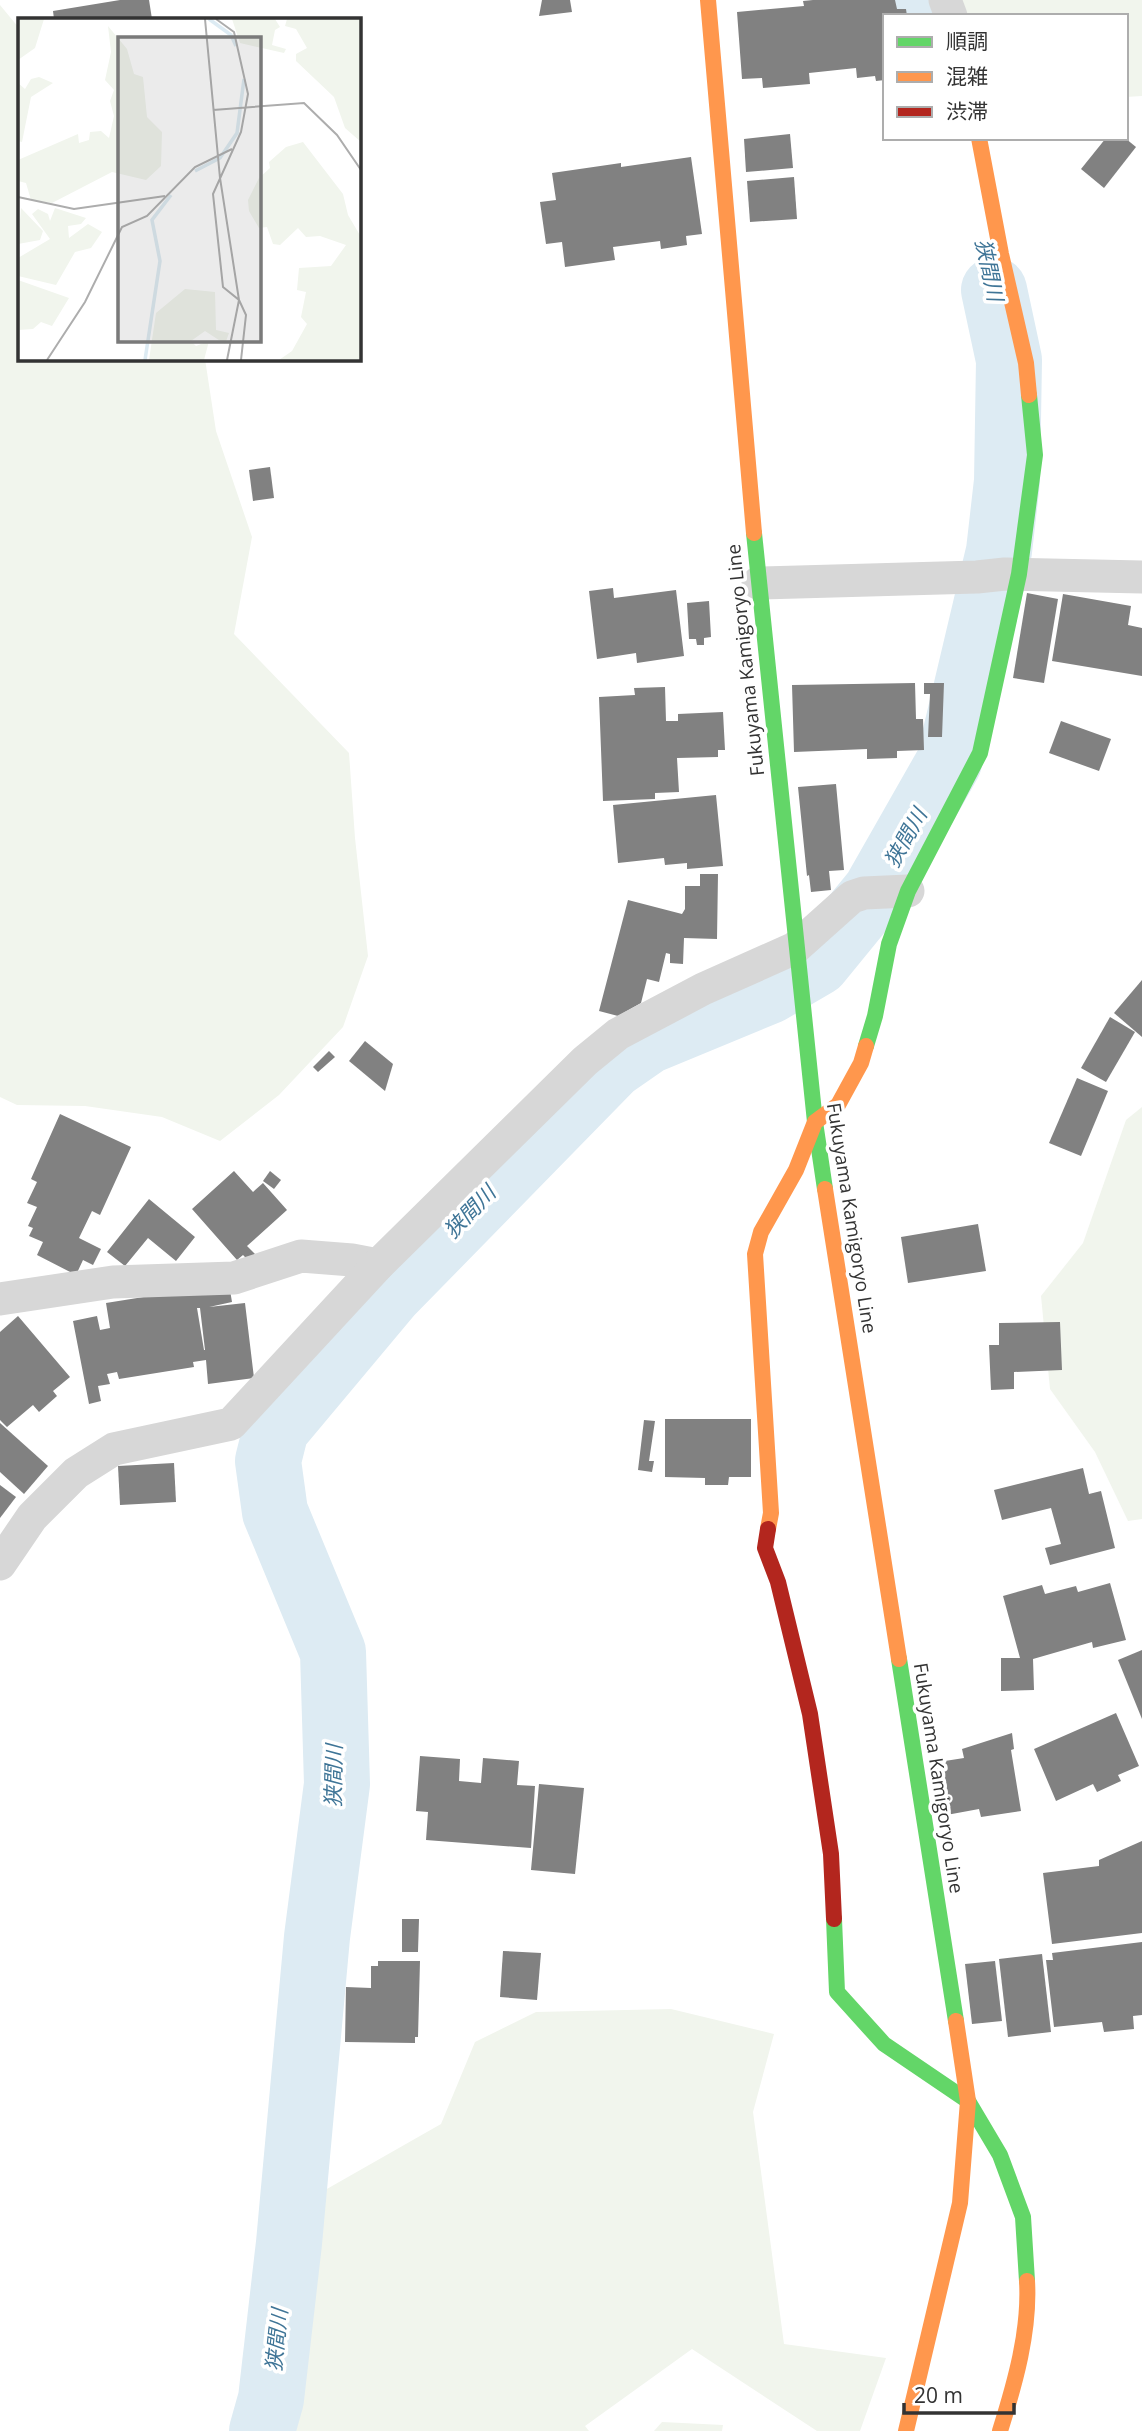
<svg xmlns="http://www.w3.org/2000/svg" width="1142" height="2431" font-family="'Open Sans','Noto Sans JP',sans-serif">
	<rect width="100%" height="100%" fill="#fff"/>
	<g fill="#f1f5ed">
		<polygon points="962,0 1142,0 1142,96 1126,97 1126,16 967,16"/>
		<polygon points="0,5 19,28 19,359 205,359 216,431 252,537 234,634 349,753 355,838 368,956 343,1027 279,1095 220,1141 162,1117 85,1106 17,1105 0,1097"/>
		<polygon points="1142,1107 1142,1519 1128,1521 1095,1452 1050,1389 1041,1296 1083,1243 1126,1120"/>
		<polygon points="671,2009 774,2034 753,2112 784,2344 886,2358 860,2431 817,2431 692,2349 585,2426 589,2431 289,2431 296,2408 304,2202 441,2124 475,2042 536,2012"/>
		<polygon points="662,2422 723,2425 722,2431 654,2431"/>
	</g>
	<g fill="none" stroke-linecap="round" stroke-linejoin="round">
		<g stroke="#ddebf3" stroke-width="66">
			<polyline points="913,0 919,16"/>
			<polyline points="262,2431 271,2399 289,2243 317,1937 337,1784 333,1652 275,1512 268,1461 276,1429 389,1294 612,1066 648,1041 769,991 817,963 875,892 949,762 999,551 1007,481 1009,360 994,290"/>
		</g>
	</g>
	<g fill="#818181" fill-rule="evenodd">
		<polygon points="120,0 149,0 152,19 54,19 53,11"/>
		<polygon points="542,0 570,0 572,12 539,16"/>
		<polygon points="813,0 895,0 897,9 906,9 907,16 885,16 885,80 876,81 875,76 857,78 856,68 809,73 810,84 763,88 762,78 742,79 737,12 804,6 803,1"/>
		<polygon points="790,134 793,168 746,172 744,139"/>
		<polygon points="1106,138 1125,138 1136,147 1104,188 1081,169"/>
		<polygon points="691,157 702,234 686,236 687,245 661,249 660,241 613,247 615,260 565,267 562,242 546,244 540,202 556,200 552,173 621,163 621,167"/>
		<polygon points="794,177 797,219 750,222 747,181"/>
		<polygon points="270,467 274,498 253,501 249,470"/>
		<polygon points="613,588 614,598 676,590 684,656 637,663 636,653 597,659 589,591"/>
		<polygon points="1027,593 1058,599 1044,683 1013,678"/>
		<polygon points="1063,594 1131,606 1128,625 1142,628 1142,676 1052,661"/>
		<polygon points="709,601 711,637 704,638 704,645 697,645 696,639 689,639 687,603"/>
		<polygon points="915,683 916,719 923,719 924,750 897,751 897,758 867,759 867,749 794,752 792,685"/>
		<polygon points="924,683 944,683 942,737 928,737 930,694 924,694"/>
		<polygon points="665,687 666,721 678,721 678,714 723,712 725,750 718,750 718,757 677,758 679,792 655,793 655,799 603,801 599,697 635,695 634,688"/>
		<polygon points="1061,721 1111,739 1099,771 1049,753"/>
		<polygon points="836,784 844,870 829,871 831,890 811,892 809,875 807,876 798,787"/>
		<polygon points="716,795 723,866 687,869 687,863 665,865 664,858 618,863 613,805"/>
		<polygon points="700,874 718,874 717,939 684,938 683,964 670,963 670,954 666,953 659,982 647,979 641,1003 618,1016 599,1011 628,900 682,914 685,909 685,886 700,886"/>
		<polygon points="1142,980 1142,1037 1114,1013"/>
		<polygon points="1110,1017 1135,1032 1106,1082 1081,1068"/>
		<polygon points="365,1041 393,1064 385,1091 349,1061"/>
		<polygon points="329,1051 335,1057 318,1072 313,1067"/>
		<polygon points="1077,1078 1108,1091 1081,1156 1049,1143"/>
		<polygon points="60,1114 131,1147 100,1215 92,1211 79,1238 101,1249 93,1265 83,1260 76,1275 37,1255 43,1242 29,1236 33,1228 28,1226 37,1207 27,1203 37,1182 31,1179"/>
		<polygon points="234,1171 253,1192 263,1183 287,1210 247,1246 255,1254 248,1260 243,1255 237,1260 192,1209"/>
		<polygon points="270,1171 281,1180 274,1189 263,1181"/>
		<polygon points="149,1199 195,1237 176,1261 148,1238 125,1266 107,1252"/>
		<polygon points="978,1224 986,1271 908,1283 901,1237"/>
		<path d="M 230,1290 L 232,1302 L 209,1307 L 245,1303 L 254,1378 L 208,1384 L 206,1360 L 193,1362 L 194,1367 L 119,1379 L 117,1372 L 107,1374 L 110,1384 L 98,1386 L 101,1401 L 89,1404 L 73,1321 L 97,1316 L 100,1330 L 110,1328 L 106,1303 L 181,1291 ZM 197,1308 L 200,1308 L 205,1350 L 204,1350 Z"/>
		<polygon points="18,1316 70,1377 53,1391 57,1396 39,1412 33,1405 7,1427 0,1420 0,1332"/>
		<polygon points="1060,1322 1062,1370 1014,1372 1014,1389 991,1390 989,1345 999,1345 999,1323"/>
		<polygon points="665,1419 751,1419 751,1477 729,1477 728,1485 705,1485 705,1478 665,1477"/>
		<polygon points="644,1420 655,1421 649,1461 654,1461 652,1472 638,1470"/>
		<polygon points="0,1423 48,1466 24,1494 0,1472"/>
		<polygon points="174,1463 176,1502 120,1505 118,1466"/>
		<polygon points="1083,1468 1089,1494 1101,1491 1115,1548 1050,1565 1045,1548 1061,1544 1051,1508 1002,1520 994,1490"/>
		<polygon points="0,1485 16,1497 0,1518"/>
		<polygon points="1110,1583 1126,1640 1093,1648 1092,1642 1033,1659 1034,1690 1001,1691 1001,1658 1020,1658 1003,1596 1042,1585 1045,1594 1076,1586 1078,1592"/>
		<polygon points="1142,1650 1142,1719 1118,1660"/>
		<polygon points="1116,1713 1139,1766 1118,1775 1121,1781 1097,1792 1093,1784 1056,1801 1034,1749"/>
		<polygon points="1012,1733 1014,1749 1011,1750 1021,1811 981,1817 979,1809 941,1816 932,1763 964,1758 962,1749"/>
		<polygon points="420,1756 460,1759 459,1781 481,1783 483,1758 519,1761 517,1785 535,1786 531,1848 426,1840 428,1812 416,1811"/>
		<polygon points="539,1784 584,1788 575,1874 531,1870"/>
		<polygon points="1142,1841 1142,1933 1052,1944 1043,1873 1099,1866 1099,1860"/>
		<polygon points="402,1919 419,1919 418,1952 402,1952"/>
		<polygon points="1142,1942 1142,2015 1133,2016 1134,2029 1104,2032 1102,2022 1054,2027 1046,1960 1053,1960 1052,1953"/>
		<polygon points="503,1951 541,1953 537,2000 500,1997"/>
		<polygon points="1042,1954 1051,2032 1008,2037 999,1959"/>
		<polygon points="378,1961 420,1961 418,2037 415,2037 415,2043 345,2042 346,1987 371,1988 371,1966 378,1966"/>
		<polygon points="995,1961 1002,2021 972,2024 965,1964"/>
	</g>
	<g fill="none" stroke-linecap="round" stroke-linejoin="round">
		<g stroke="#d7d7d7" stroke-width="33">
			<polyline points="945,0 951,16"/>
			<polyline points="758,583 977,577 1005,574 1142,577"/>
			<polyline points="0,1299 113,1282 234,1278 301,1256 352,1260 378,1265"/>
			<polyline points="0,1564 32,1517 76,1473 114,1449 231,1424 378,1265 585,1061 618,1034 703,989 795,948 852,897 864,893 908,891"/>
		</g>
		<g stroke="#63d668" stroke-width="16">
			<polyline points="754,533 815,1122 825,1189"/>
			<polyline points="866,1046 875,1016 889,944 908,891 980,753 1019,574 1035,455 1029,395"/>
			<polyline points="899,1659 956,2021"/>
			<polyline points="834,1919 837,1992 884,2044 968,2101 1000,2155 1023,2217 1027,2281"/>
		</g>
		<g stroke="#ff974d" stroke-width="16">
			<polyline points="708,0 754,533"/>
			<polyline points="979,138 1001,254 1026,363 1029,395"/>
			<polyline points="825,1189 899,1659"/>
			<polyline points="768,1529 771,1513 755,1254 761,1232 796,1170 815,1122 838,1105 861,1063 866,1046"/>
			<polyline points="906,2431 960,2203 968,2101 956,2021"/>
			<path d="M 1000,2431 C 1015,2383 1030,2331 1027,2281"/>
		</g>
		<polyline stroke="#b3261e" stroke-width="16" points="768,1529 765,1548 778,1582 810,1714 831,1854 834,1919"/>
	</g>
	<g text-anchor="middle" stroke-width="7" stroke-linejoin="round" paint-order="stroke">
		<g font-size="19" fill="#333" stroke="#fff">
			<text transform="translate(745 660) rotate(-96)" y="7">Fukuyama Kamigoryo Line</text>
			<text transform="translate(852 1218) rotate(81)" y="7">Fukuyama Kamigoryo Line</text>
			<text transform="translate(939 1778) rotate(81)" y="7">Fukuyama Kamigoryo Line</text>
		</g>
		<g font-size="21" font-style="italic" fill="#3f7597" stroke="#fff">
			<text transform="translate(989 270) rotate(78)" y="7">狭間川</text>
			<text transform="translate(906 838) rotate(-61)" y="7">狭間川</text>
			<text transform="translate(470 1212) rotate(-46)" y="7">狭間川</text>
			<text transform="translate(334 1776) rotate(-89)" y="7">狭間川</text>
			<text transform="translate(277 2340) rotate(-84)" y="7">狭間川</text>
		</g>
	</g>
	<g transform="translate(18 18)">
		<rect width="343" height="343" fill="#fff"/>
		<path d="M 0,1 L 26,1 L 17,30 L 0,42 ZM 214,1 L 257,1 L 262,9 L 257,12 L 254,27 L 268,31 L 266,35 L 222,25 ZM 269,1 L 343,1 L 343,124 L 327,110 L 316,79 L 278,43 L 278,36 L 289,30 L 278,11 L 267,8 ZM 90,8 L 109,31 L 116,56 L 125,59 L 129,99 L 144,114 L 143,148 L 128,162 L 94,154 L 34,185 L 13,182 L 8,165 L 0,163 L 0,142 L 60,116 L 61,125 L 71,122 L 72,114 L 83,113 L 91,120 L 96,98 L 92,83 L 96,72 L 87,62 L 93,34 ZM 21,59 L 35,65 L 13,79 L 4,124 L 0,123 L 0,65 L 7,71 L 13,61 ZM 285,124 L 325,176 L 330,197 L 343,219 L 343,342 L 261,342 L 274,333 L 289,306 L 283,299 L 288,274 L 279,272 L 281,250 L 313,248 L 328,227 L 302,218 L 288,219 L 280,210 L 262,227 L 255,226 L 249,209 L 241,210 L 231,193 L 230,182 L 241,160 L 252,150 L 251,144 L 268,129 ZM 3,190 L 25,213 L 22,222 L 0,226 ZM 37,190 L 68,200 L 63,206 L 50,208 L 51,220 L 70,206 L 84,214 L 73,230 L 57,234 L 38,267 L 0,258 L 0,240 L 32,221 L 14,196 L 20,191 L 30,196 L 32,203 ZM 0,262 L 51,280 L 34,308 L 23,304 L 15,311 L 0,312 ZM 167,271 L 197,274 L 198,312 L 211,315 L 207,326 L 187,313 L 173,323 L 178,328 L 191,323 L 186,342 L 131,342 L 138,295 Z" fill="#f1f5ed"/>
		<path fill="none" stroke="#ddebf3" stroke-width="3.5" d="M 191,1 L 213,17 L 218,28M 177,153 L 202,140 L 219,115 L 226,61M 127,342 L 142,243 L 134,202 L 153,177"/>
		<path fill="none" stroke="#adadad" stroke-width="2" d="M 187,1 L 202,160 L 221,282 L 209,342M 198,1 L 216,14 L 230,76 L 223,114 L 195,176 L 205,269 L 221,282 L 228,297 L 223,342M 195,92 L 286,85 L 319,117 L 343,152M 0,179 L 56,191 L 147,178M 29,342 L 67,284 L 104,209 L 129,198 L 177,149 L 214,131"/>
		<path fill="#7a7a7a" fill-opacity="0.15" stroke="#7a7a7a" stroke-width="3.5" d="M 100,19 L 243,19 L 243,324 L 100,324 Z"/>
		<rect width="343" height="343" fill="none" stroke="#333" stroke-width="3.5"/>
	</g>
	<rect x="883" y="14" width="245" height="126" fill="#ffffff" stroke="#adadad" stroke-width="2"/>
	<rect x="897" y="37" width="35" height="10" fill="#63d668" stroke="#adadad" stroke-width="2"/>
	<text x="946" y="49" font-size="21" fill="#333333">順調</text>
	<rect x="897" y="72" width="35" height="10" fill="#ff974d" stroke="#adadad" stroke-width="2"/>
	<text x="946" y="84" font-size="21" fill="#333333">混雑</text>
	<rect x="897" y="107" width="35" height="10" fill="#b3261e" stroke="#adadad" stroke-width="2"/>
	<text x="946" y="119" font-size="21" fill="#333333">渋滞</text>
	<path d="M904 2403v10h110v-10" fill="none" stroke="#333333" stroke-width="3.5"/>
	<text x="914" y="2403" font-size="21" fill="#333333" stroke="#ffffff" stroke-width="5" paint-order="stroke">20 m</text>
</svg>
